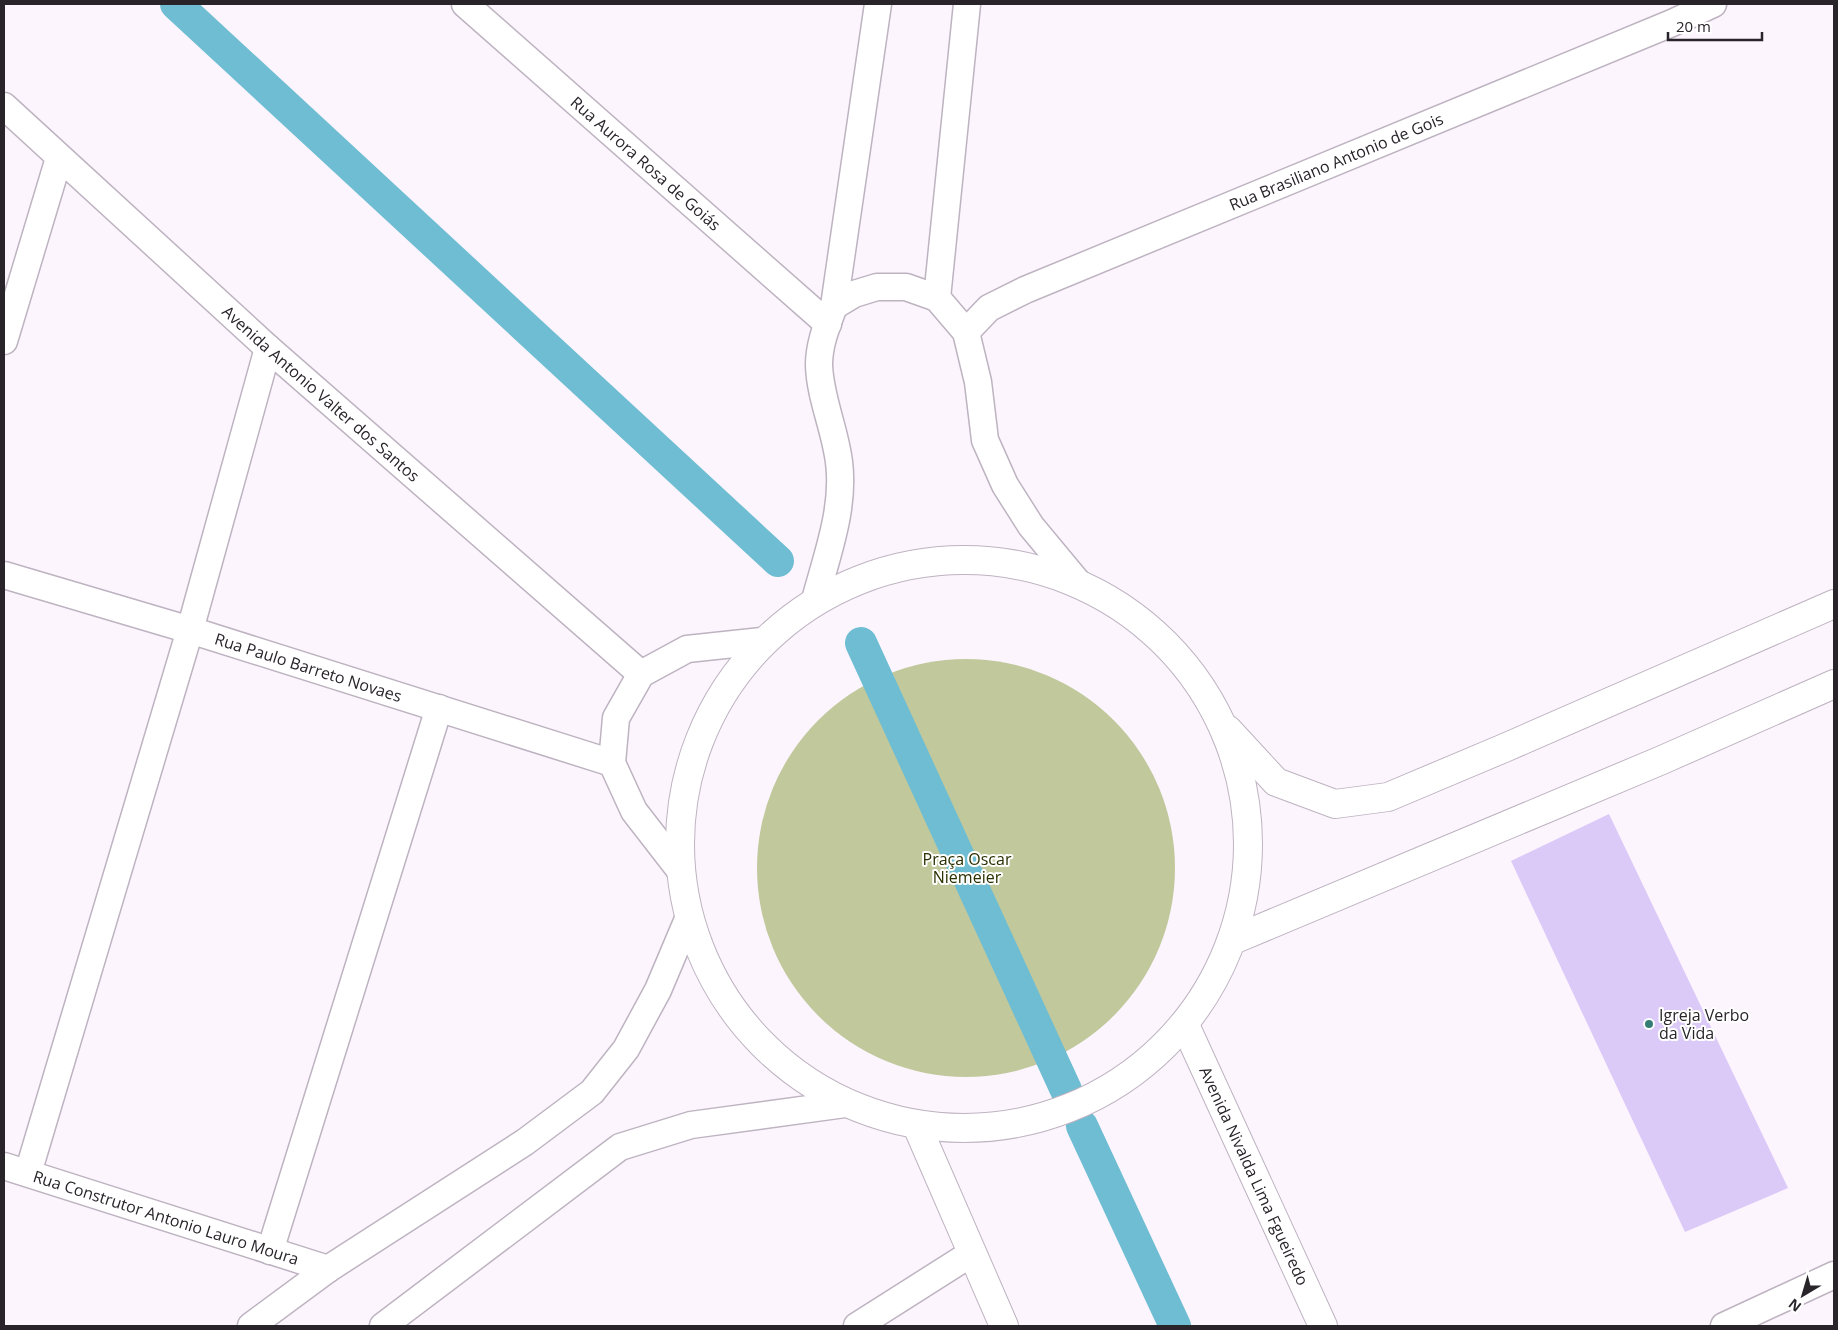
<svg xmlns="http://www.w3.org/2000/svg" width="1838" height="1330" font-family="'Open Sans',sans-serif">
	<rect width="100%" height="100%" fill="#fcf5fe"/>
	<circle fill="#c1c99c" cx="966" cy="868" r="209"/>
	<g fill="none" stroke-linecap="round" stroke-linejoin="round">
		<g stroke="#6ebdd2" stroke-width="32">
			<polyline points="176,4 778,561"/>
			<polyline points="861,643 1066,1090"/>
			<polyline points="1082,1126 1175,1326"/>
		</g>
	</g>
	<polygon fill="#dbc9f8" points="1609,814 1788,1188 1685,1232 1511,861"/>
	<g fill="none" stroke-linecap="round" stroke-linejoin="round">
		<g stroke="#beb3c1" stroke-width="29">
			<g id="street">
				<path id="s1" d="M 465,4 L 828,324"/>
				<path id="s2" d="M 4,106 L 268,348 L 641,674"/>
				<polyline points="937,298 967,4"/>
				<polyline points="834,306 854,294 877,287 906,287 937,298 966,332 978,382 985,440 1005,485 1031,526 1080,585"/>
				<path id="s3" d="M 966,332 L 989,308 L 1025,290 L 1672,23 L 1713,4"/>
				<polyline points="4,341 59,158"/>
				<path id="s4" d="M 4,575 L 190,630 L 612,763"/>
				<path d="M 815,600 C 827,555 845,508 839,462 C 835,429 820,398 819,365 C 819,344 827,325 834,306 L 878,4"/>
				<polyline points="679,869 634,811 612,763 616,718 641,674 687,649 762,641"/>
				<path id="s5" d="M 4,1166 L 328,1269"/>
				<polyline points="28,1173 190,630 268,348"/>
				<polyline points="270,1251 439,708"/>
				<polyline points="251,1326 328,1269 525,1142 592,1092 626,1049 658,990 688,919"/>
				<polyline points="383,1326 620,1147 691,1125 845,1104"/>
				<polyline points="857,1326 972,1253"/>
				<polyline points="1724,1326 1834,1275"/>
			</g>
		</g>
		<g stroke="#beb3c1" stroke-width="30">
			<g id="secondary">
				<circle cx="964" cy="844" r="284"/>
				<polyline points="1228,730 1276,782 1335,804 1388,797 1502,749 1834,604"/>
				<polyline points="1233,940 1662,760 1834,684"/>
				<path id="s6" d="M 1185,1025 L 1323,1326"/>
				<polyline points="917,1126 1004,1326"/>
			</g>
		</g>
		<use href="#street" stroke="#fff" stroke-width="26"/>
		<use href="#secondary" stroke="#fff" stroke-width="28"/>
	</g>
	<circle fill="#357c74" stroke="#fff" stroke-width="2" cx="1649" cy="1024" r="5"/>
	<g text-anchor="middle" stroke-width="4" stroke-linejoin="round" paint-order="stroke">
		<g font-size="16" fill="#28242a" stroke="#fff">
			<text dy="6" stroke="none"><textPath href="#s3" startOffset="410">Rua Brasiliano Antonio de Gois</textPath></text>
			<text dy="6" stroke="none"><textPath href="#s1" startOffset="241">Rua Aurora Rosa de Goiás</textPath></text>
			<text dy="6" stroke="none"><textPath href="#s2" startOffset="428">Avenida Antonio Valter dos Santos</textPath></text>
			<text dy="6" stroke="none"><textPath href="#s4" startOffset="318">Rua Paulo Barreto Novaes</textPath></text>
			<text dy="6" stroke="none"><textPath href="#s6" startOffset="166">Avenida Nivalda Lima Fgueiredo</textPath></text>
			<text dy="6" stroke="none"><textPath href="#s5" startOffset="170">Rua Construtor Antonio Lauro Moura</textPath></text>
		</g>
		<g font-size="16" fill="#2a3000" stroke="#fff">
			<text x="967" y="865">Praça Oscar<tspan x="967" dy="18">Niemeier</tspan></text>
		</g>
		<g font-size="16" fill="#28242a" stroke="#fff" text-anchor="start">
			<text x="1659" y="1021">Igreja Verbo<tspan x="1659" dy="18">da Vida</tspan></text>
		</g>
	</g>
	<rect width="1838" height="1330" fill="none" stroke="#28242a" stroke-width="10"/>
	<g transform="translate(1803 1295) rotate(218)" stroke="#ffffff" stroke-width="4" paint-order="stroke">
	<path d="M0-4L9 19L0 12L-9 19Z" fill="#28242a"/>
	<text y="-8" font-size="14" font-weight="bold" text-anchor="middle" fill="#28242a">N</text>
	</g>
	<path d="M1668 32v8h94v-8" fill="none" stroke="#28242a" stroke-width="2.5"/>
	<text x="1676" y="32" font-size="15" fill="#28242a" stroke="#ffffff" stroke-width="4" paint-order="stroke">20 m</text>
</svg>
